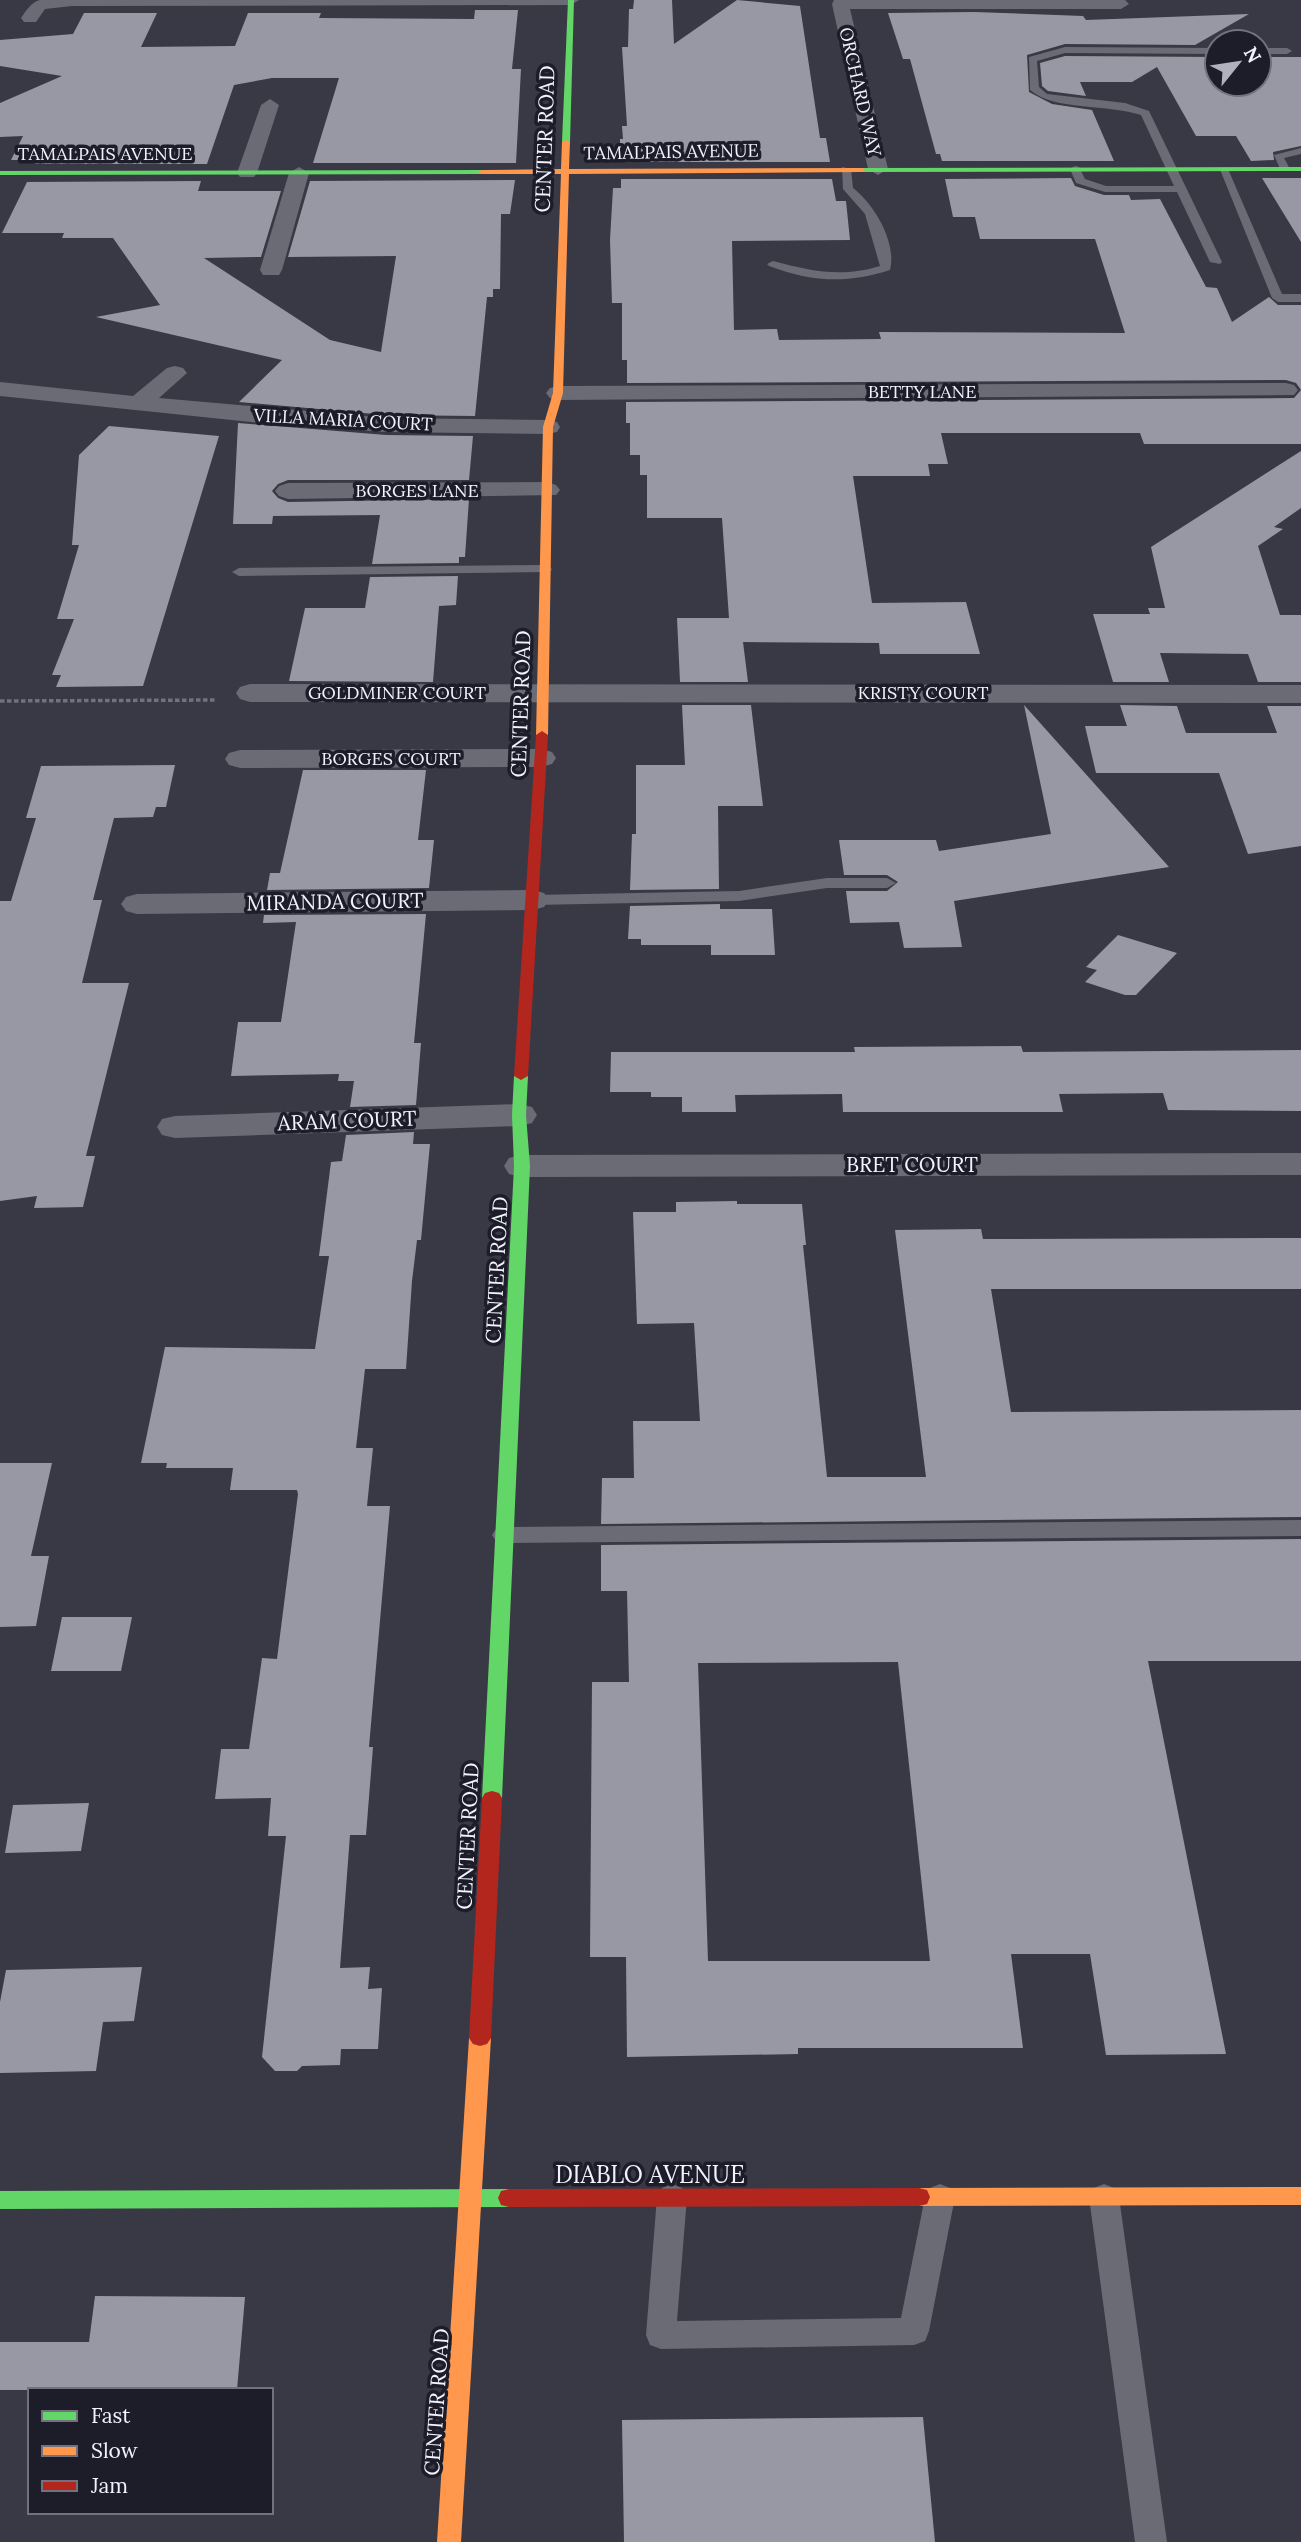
<svg xmlns="http://www.w3.org/2000/svg" width="1301" height="2542" font-family="Lora,serif">
	<rect width="100%" height="100%" fill="#393946"/>
	<g fill="#9798a3" fill-rule="evenodd">
		<polygon points="634,0 672,0 674,44 737,0 800,6 820,138 826,138 830,162 620,162 620,139 623,139 622,126 627,126 622,47 628,47 629,9 633,9"/>
		<polygon points="475,10 518,10 512,69 521,69 516,163 313,163 339,78 272,78 234,85 207,164 35,164 37,160 11,160 23,136 0,137 0,103 62,76 0,66 0,40 73,34 84,13 157,13 141,47 235,46 248,13 321,13 319,18 474,19"/>
		<polygon points="974,12 1083,16 1086,20 1249,14 1195,45 1065,44 1027,55 1029,92 1052,104 1092,110 1114,161 942,161 940,154 936,154 910,59 903,59 888,13"/>
		<polygon points="1065,56 1217,57 1217,84 1259,84 1259,57 1301,57 1301,146 1273,152 1274,160 1251,161 1236,136 1196,136 1157,67 1132,82 1080,82 1086,96 1048,91 1042,86 1040,63"/>
		<polygon points="1071,178 1075,186 1104,195 1129,195 1131,200 1160,199 1206,287 1217,288 1232,322 1269,297 1278,305 1301,305 1301,444 1144,444 1140,433 941,433 948,464 928,464 930,476 853,476 872,603 966,602 980,654 880,654 879,643 743,642 748,682 680,682 677,618 729,618 722,518 647,518 647,475 640,475 640,455 630,455 630,423 626,423 626,402 1294,398 1301,390 1296,383 1286,380 627,383 627,360 622,360 622,303 612,303 610,240 613,188 621,188 621,179 832,179 836,201 846,201 850,240 732,241 734,330 777,329 779,340 881,339 879,332 1125,333 1095,239 980,239 975,217 953,217 945,179"/>
		<polygon points="1262,178 1301,178 1301,242"/>
		<polygon points="515,180 510,214 501,214 500,289 493,289 493,297 487,297 475,416 386,415 239,402 282,360 96,317 160,305 113,238 62,238 64,233 2,233 27,182 201,181 198,191 281,191 261,257 204,258 330,340 381,352 396,256 288,257 310,181"/>
		<polygon points="238,423 386,435 473,436 469,480 288,480 278,484 272,491 278,498 288,502 469,499 465,557 459,557 459,563 372,564 380,515 273,516 272,524 233,524"/>
		<polygon points="109,426 219,436 143,686 56,687 61,675 52,675 74,619 57,619 79,545 72,545 79,455"/>
		<polygon points="1301,451 1301,508 1274,527 1283,529 1258,546 1280,615 1301,615 1301,682 1258,682 1248,654 1160,653 1169,682 1113,682 1093,614 1150,614 1148,608 1165,608 1151,547"/>
		<polygon points="458,576 456,605 439,606 433,682 289,681 305,608 365,608 370,577"/>
		<polygon points="682,705 751,705 763,806 718,806 719,889 630,890 632,834 636,834 636,765 685,765"/>
		<polygon points="1024,705 1169,867 954,901 962,947 904,948 899,922 850,923 846,891 887,891 898,882 887,875 844,875 839,840 936,840 939,851 1051,834"/>
		<polygon points="1120,705 1177,706 1186,733 1277,733 1267,706 1301,706 1301,846 1248,854 1219,773 1096,773 1085,726 1127,726"/>
		<polygon points="175,765 166,807 156,807 153,817 114,818 93,900 102,900 82,983 129,983 86,1156 95,1156 83,1207 34,1208 37,1196 0,1201 0,901 11,901 36,818 26,818 41,766"/>
		<polygon points="303,770 426,770 418,840 434,840 429,888 267,890 270,873 280,873"/>
		<polygon points="720,904 720,909 772,909 775,955 711,955 711,945 641,945 641,939 628,939 630,906"/>
		<polygon points="426,914 414,1043 421,1043 416,1105 350,1107 354,1081 338,1081 339,1074 231,1076 238,1022 281,1022 296,922 263,923 264,915"/>
		<polygon points="1118,935 1177,953 1136,995 1125,995 1085,982 1097,970 1086,967"/>
		<polygon points="1021,1046 1023,1052 1301,1050 1301,1111 1168,1110 1163,1093 1059,1094 1063,1112 843,1112 842,1094 735,1095 736,1112 682,1112 682,1097 651,1097 651,1092 610,1092 611,1052 855,1052 854,1047"/>
		<polygon points="414,1132 413,1144 430,1144 421,1240 417,1240 412,1281 406,1369 365,1369 356,1448 373,1448 367,1506 390,1506 369,1747 373,1747 366,1835 350,1835 340,1968 370,1967 368,1989 382,1988 378,2049 341,2049 340,2065 302,2066 297,2071 275,2071 262,2057 286,1836 268,1836 271,1798 215,1799 221,1749 249,1749 262,1658 277,1659 298,1494 297,1490 230,1490 233,1468 166,1468 167,1463 141,1463 165,1347 315,1349 329,1256 319,1256 331,1162 342,1161 346,1135"/>
		<polygon points="737,1201 737,1204 802,1204 806,1245 803,1245 827,1477 926,1477 895,1230 981,1229 983,1239 1301,1238 1301,1289 991,1289 1011,1412 1301,1410 1301,1517 601,1524 602,1478 634,1478 633,1421 700,1421 694,1323 637,1324 633,1212 676,1212 676,1202"/>
		<polygon points="0,1463 52,1463 31,1556 49,1556 36,1626 0,1627"/>
		<path d="M 1301,1539 L 1301,1661 L 1148,1661 L 1226,2054 L 1106,2055 L 1090,1954 L 1011,1954 L 1023,2048 L 798,2048 L 798,2054 L 627,2057 L 626,1957 L 590,1957 L 592,1682 L 629,1682 L 627,1591 L 601,1591 L 601,1545 ZM 898,1662 L 930,1961 L 708,1961 L 698,1663 Z"/>
		<polygon points="62,1617 132,1617 121,1671 51,1671"/>
		<polygon points="89,1803 81,1851 5,1853 13,1805"/>
		<polygon points="142,1967 134,2021 103,2022 96,2071 0,2073 0,2002 6,1970"/>
		<polygon points="95,2296 245,2297 237,2390 0,2390 0,2342 89,2342"/>
		<polygon points="923,2417 935,2542 624,2542 622,2420"/>
	</g>
	<g fill="none" stroke-linecap="round" stroke-linejoin="round">
		<polyline stroke="#72727b" stroke-width="3.5" stroke-dasharray="4.5 2.5" stroke-linecap="butt" points="0,701 216,700"/>
		<g fill="#6b6b75" fill-rule="evenodd">
			<path d="M 1065,47 L 1217,48 L 1217,54 L 1065,53 L 1037,61 L 1039,87 L 1047,94 L 1125,103 L 1149,111 L 1222,262 L 1220,264 L 1210,262 L 1177,192 L 1105,192 L 1076,183 L 1070,169 L 1075,166 L 1079,167 L 1085,179 L 1106,186 L 1174,186 L 1141,115 C 1109,104 1054,111 1030,90 L 1029,57 Z"/>
			<polygon points="1259,48 1287,48 1292,51 1287,54 1259,54"/>
			<polygon points="1301,148 1301,154 1284,158 1290,169 1281,171 1274,155"/>
			<path d="M 842,167 L 851,169 L 853,188 C 875,205 897,243 890,270 C 847,284 811,282 769,266 L 767,264 L 773,261 C 811,271 841,278 880,266 L 865,214 L 843,189 Z"/>
			<polygon points="1219,167 1228,169 1282,294 1301,294 1301,302 1278,302 1272,298"/>
			<polygon points="545,565 552,569 550,572 239,576 232,572 239,568"/>
			<polygon points="827,878 887,878 896,883 887,888 827,888 739,901 533,905 524,900 533,895 739,891"/>
			<polygon points="1301,1520 1301,1536 504,1543 496,1541 492,1535 496,1529 504,1527"/>
			<polygon points="672,2184 682,2188 687,2197 677,2321 901,2318 925,2197 930,2188 940,2184 950,2188 955,2197 929,2331 925,2341 914,2345 661,2349 650,2345 646,2335 657,2197 662,2188"/>
			<polygon points="1104,2184 1114,2188 1119,2197 1167,2542 1135,2542 1089,2197 1094,2188"/>
		</g>
		<g fill="#6b6b75" fill-rule="evenodd">
			<path d="M 40,0 L 579,0 L 571,5 L 72,6 L 45,9 L 36,22 L 24,22 L 21,18 C 26,11 31,2 40,0 Z"/>
			<polygon points="834,0 1125,0 1129,4 1121,9 850,9 888,169 878,175 868,169 832,4"/>
			<polygon points="270,99 279,105 257,173 254,177 240,177 237,173 261,105"/>
			<polygon points="299,167 309,173 282,270 279,275 263,275 260,270 289,173"/>
			<polygon points="175,366 183,368 187,373 159,398 386,418 548,420 557,422 560,427 557,432 548,434 386,432 261,423 0,396 0,382 133,396 167,368"/>
			<polygon points="1286,383 1294,385 1298,390 1294,395 558,400 550,398 546,393 550,388 558,386"/>
			<polygon points="547,482 556,485 560,490 556,495 288,499 279,496 275,491 279,486 288,483"/>
			<polygon points="250,684 1301,685 1301,703 250,702 240,699 236,693 240,687"/>
			<polygon points="541,749 552,752 556,758 552,764 541,767 240,768 229,765 225,759 229,753 240,750"/>
			<polygon points="533,890 544,893 549,900 544,907 533,910 137,914 126,911 121,904 126,897 137,894"/>
			<polygon points="519,1104 532,1107 537,1115 532,1123 519,1126 175,1138 162,1135 157,1127 162,1119 175,1116"/>
			<polygon points="1301,1153 1301,1175 522,1177 509,1174 504,1166 509,1158 522,1155"/>
		</g>
		<g fill="#63d668" fill-rule="evenodd">
			<polygon points="568,0 574,0 570,142 566,144 562,142"/>
			<polygon points="1301,167 1301,171 862,172 858,170 862,168"/>
			<polygon points="485,170 482,174 0,175 0,171"/>
			<polygon points="521,1072 528,1076 526,1115 530,1166 502,1798 499,1803 492,1805 485,1803 482,1798 514,1166 512,1115 514,1076"/>
			<polygon points="509,2189 517,2191 520,2198 517,2205 509,2207 0,2209 0,2191"/>
		</g>
		<g fill="#ff974d" fill-rule="evenodd">
			<polygon points="566,140 570,142 569,169 862,168 866,170 862,172 569,174 563,393 553,427 548,735 542,739 536,735 543,427 553,393 561,174 482,174 478,172 482,170 561,169 562,142"/>
			<polygon points="480,2030 487,2032 491,2038 461,2542 437,2542 469,2038 473,2032"/>
			<polygon points="1301,2187 1301,2205 919,2206 911,2204 908,2197 911,2190 919,2188"/>
		</g>
		<g fill="#b3261e" fill-rule="evenodd">
			<polygon points="542,731 548,735 528,1076 521,1080 514,1076 536,735"/>
			<polygon points="492,1791 499,1793 502,1798 491,2038 487,2044 480,2046 473,2044 469,2038 482,1798 485,1793"/>
			<polygon points="919,2188 927,2190 930,2197 927,2204 919,2206 509,2207 501,2205 498,2198 501,2191 509,2189"/>
		</g>
	</g>
	<g text-anchor="middle" stroke-width="7" stroke-linejoin="round" paint-order="stroke">
		<g font-size="18" fill="#f1f2fe" stroke="#1c1d28">
			<text transform="translate(860 92) rotate(77)" y="6">ORCHARD WAY</text>
			<text transform="translate(671 152) rotate(-1)" y="6">TAMALPAIS AVENUE</text>
			<text x="105" y="160">TAMALPAIS AVENUE</text>
			<text x="922" y="398">BETTY LANE</text>
			<text transform="translate(343 420) rotate(3)" y="6">VILLA MARIA COURT</text>
			<text x="417" y="497">BORGES LANE</text>
			<text x="397" y="699">GOLDMINER COURT</text>
			<text x="923" y="699">KRISTY COURT</text>
			<text x="391" y="765">BORGES COURT</text>
		</g>
		<g font-size="21" fill="#f1f2fe" stroke="#1c1d28">
			<text transform="translate(545 139) rotate(-88)" y="7">CENTER ROAD</text>
			<text transform="translate(521 704) rotate(-88)" y="7">CENTER ROAD</text>
			<text transform="translate(335 902) rotate(-1)" y="7">MIRANDA COURT</text>
			<text transform="translate(347 1121) rotate(-2)" y="7">ARAM COURT</text>
			<text x="912" y="1172">BRET COURT</text>
			<text transform="translate(497 1270) rotate(-87)" y="7">CENTER ROAD</text>
			<text transform="translate(468 1836) rotate(-87)" y="7">CENTER ROAD</text>
			<text transform="translate(437 2402) rotate(-86)" y="7">CENTER ROAD</text>
		</g>
		<g font-size="24" fill="#f1f2fe" stroke="#1c1d28">
			<text x="650" y="2183">DIABLO AVENUE</text>
		</g>
	</g>
	<rect x="28" y="2388" width="245" height="126" fill="#1c1d28" stroke="#71727e" stroke-width="2"/>
	<rect x="42" y="2411" width="35" height="10" fill="#63d668" stroke="#71727e" stroke-width="2"/>
	<text x="91" y="2423" font-size="21" fill="#f1f2fe">Fast</text>
	<rect x="42" y="2446" width="35" height="10" fill="#ff974d" stroke="#71727e" stroke-width="2"/>
	<text x="91" y="2458" font-size="21" fill="#f1f2fe">Slow</text>
	<rect x="42" y="2481" width="35" height="10" fill="#b3261e" stroke="#71727e" stroke-width="2"/>
	<text x="91" y="2493" font-size="21" fill="#f1f2fe">Jam</text>
	<g transform="translate(1238 63) rotate(60)"><circle r="33" fill="#1c1d28" stroke="#71727e" stroke-width="2"/>
	<path d="M0-5L12 26L0 18L-12 26Z" fill="#b1b1be"/>
	<text y="-10" font-size="19" font-weight="bold" text-anchor="middle" fill="#f1f2fe">N</text>
	</g>
</svg>
